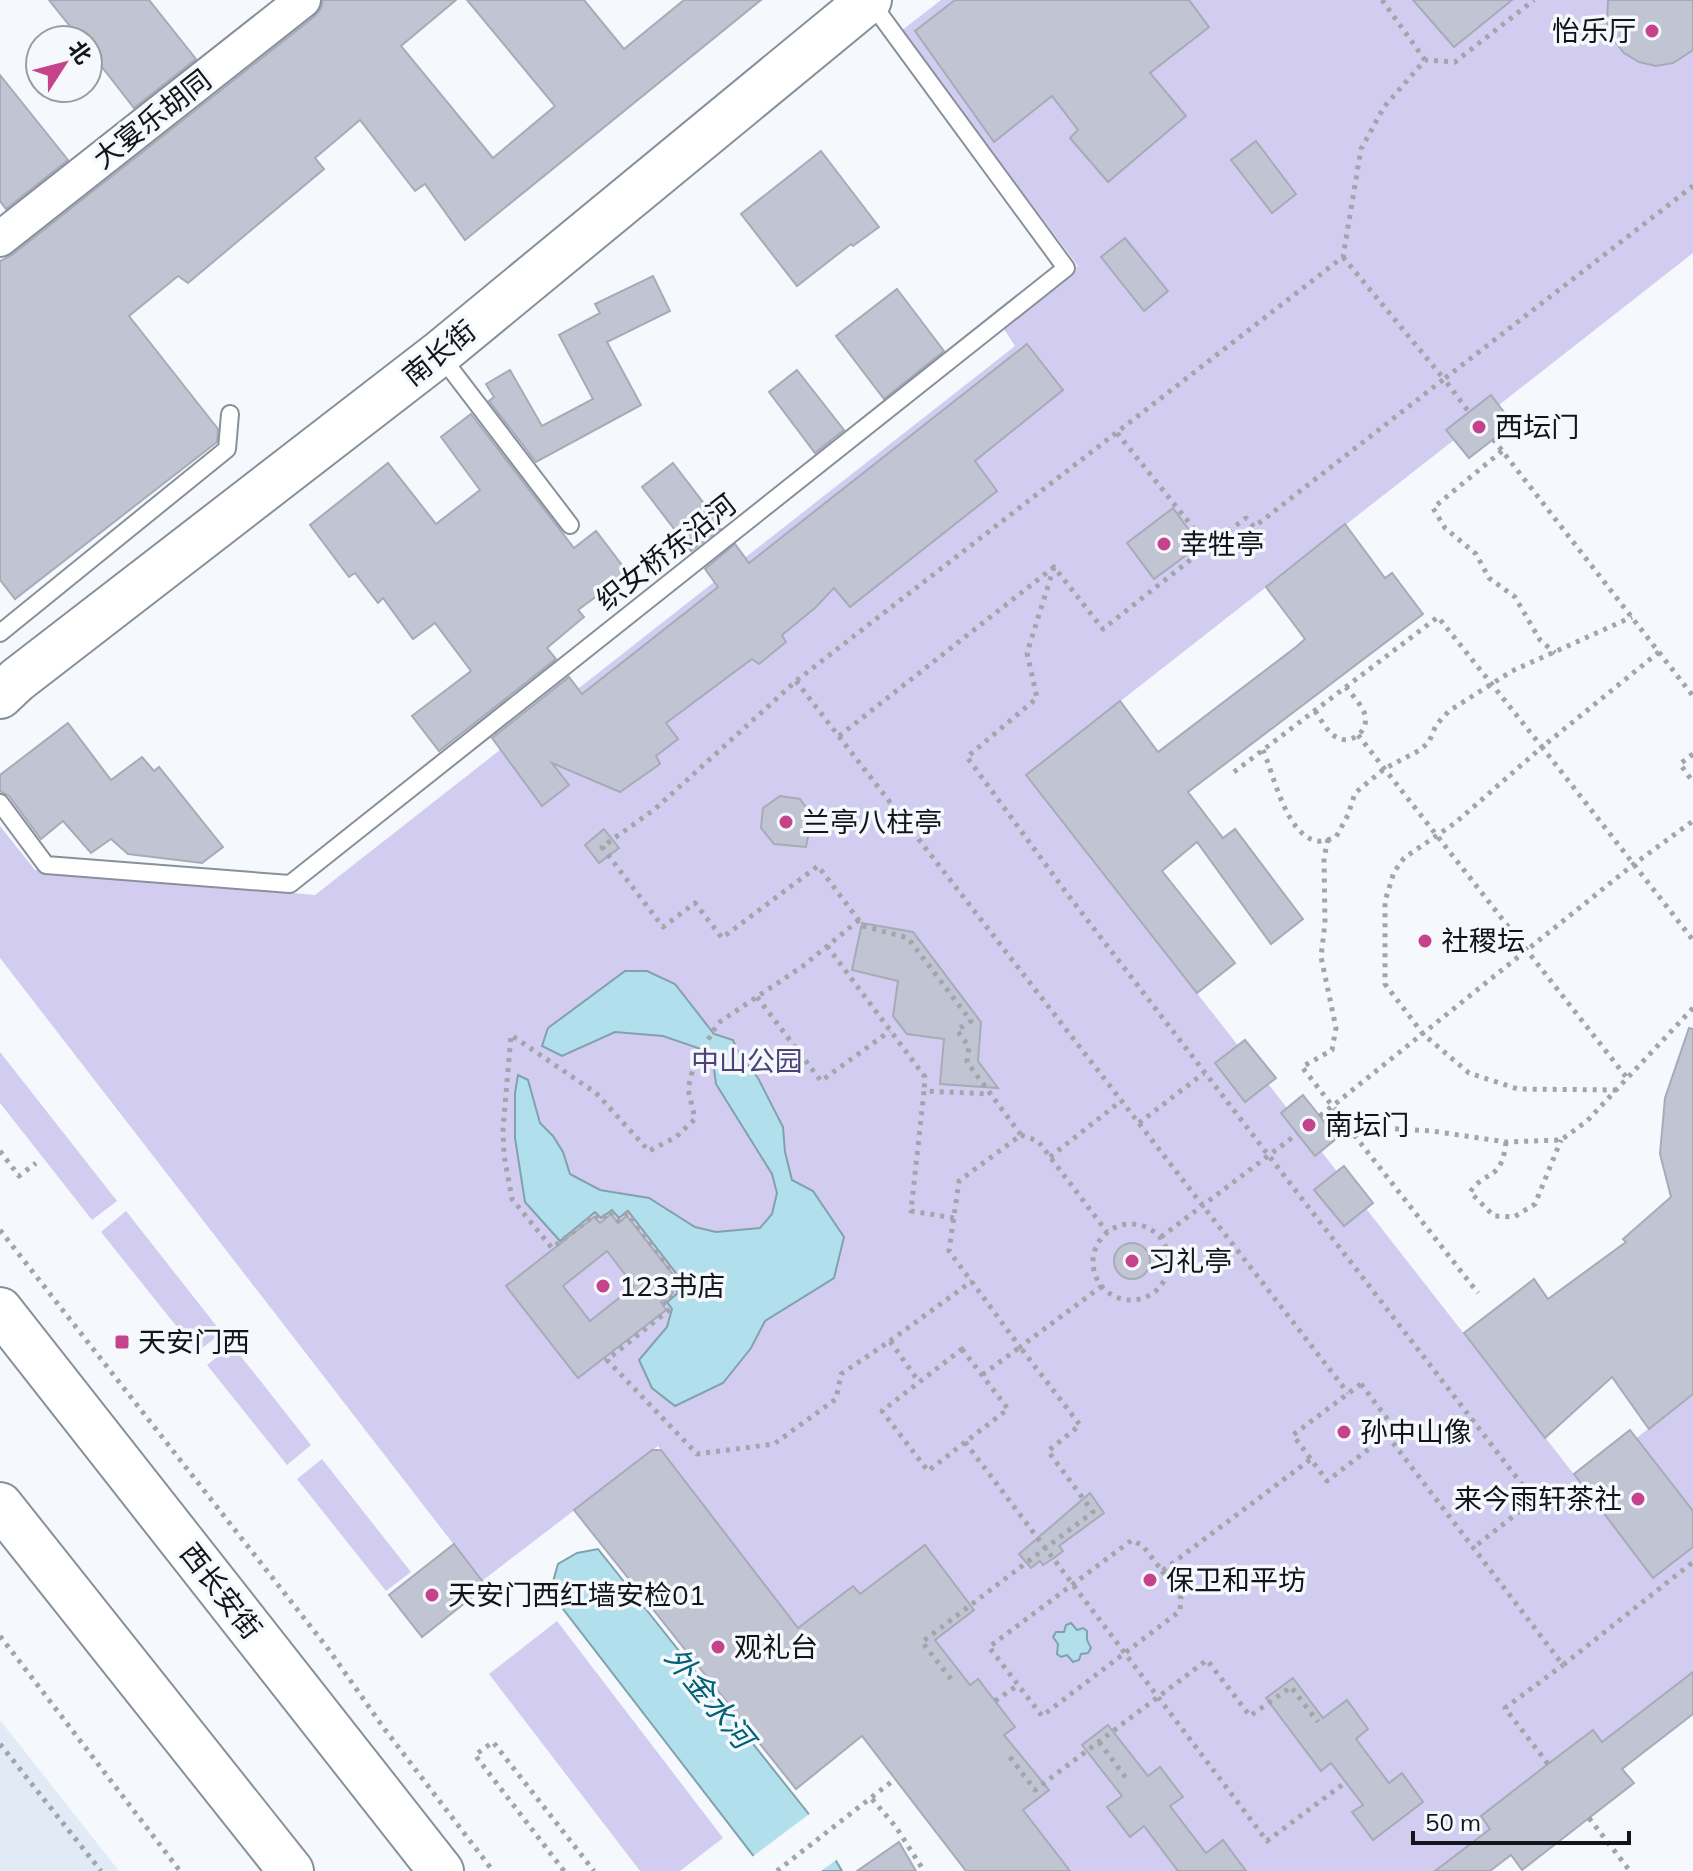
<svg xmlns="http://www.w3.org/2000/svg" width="1693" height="1871" font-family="Mulish,'Noto Sans SC',sans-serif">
	<rect width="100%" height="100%" fill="#f5f9fe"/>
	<polygon fill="#e1eaf5" points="0,1720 63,1800 119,1871 0,1871"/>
	<g fill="#d2cdf0">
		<polygon points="941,0 1693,0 1693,253 1499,405 1490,395 1447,430 1454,440 1026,775 1287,1108 1281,1113 1314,1155 1321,1151 1580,1482 1693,1394 1693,1672 1602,1742 1592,1730 1481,1816 1490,1829 1435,1871 986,1871 658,1446 482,1581 0,958 0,826 35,870 315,895 1015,346 1002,326 1078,266 901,31"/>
		<polygon points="0,1052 117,1201 92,1220 0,1103"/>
		<polygon points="126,1211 222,1333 197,1352 101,1232"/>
		<polygon points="232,1345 311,1445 287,1465 207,1365"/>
		<polygon points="322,1459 411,1572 386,1591 297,1479"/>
		<polygon points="557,1621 723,1838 680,1871 640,1871 489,1674"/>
	</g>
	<g fill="#b1dfeb" stroke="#81a2ac" stroke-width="2">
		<polygon points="625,971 647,971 675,984 714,1034 733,1040 739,1054 758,1078 783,1127 785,1152 792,1180 813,1191 844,1237 834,1278 765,1321 751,1348 723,1383 675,1406 652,1388 639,1360 667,1327 672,1309 667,1302 678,1293 671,1284 679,1277 628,1211 619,1218 612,1210 601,1218 595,1212 560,1241 525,1202 515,1138 515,1093 518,1075 528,1080 540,1123 553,1136 563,1152 570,1174 600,1190 649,1198 695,1227 716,1232 760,1228 772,1214 777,1193 772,1174 716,1084 713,1061 704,1050 663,1036 615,1032 562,1056 542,1046 548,1028"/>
		<polygon points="598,1549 808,1813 842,1871 765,1871 550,1592 558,1564 577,1553"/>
		<polygon points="1071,1623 1077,1630 1083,1628 1087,1631 1087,1640 1091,1648 1088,1653 1081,1654 1079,1660 1073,1662 1067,1655 1061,1657 1057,1654 1058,1644 1053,1637 1056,1632 1064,1632 1066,1625"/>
	</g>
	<polygon fill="#f5f9fe" points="812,1812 839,1858 821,1871 761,1871 752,1857"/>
	<g fill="#c1c5d3" stroke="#a7abb8" stroke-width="2" fill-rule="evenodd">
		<polygon points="49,0 149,0 196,59 134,108 88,49 88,40 81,40"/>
		<polygon points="323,0 456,0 401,46 493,158 555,106 467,0 584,0 624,49 684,0 761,0 465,240 425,184 415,191 360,120 315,158 324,169 188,283 178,276 129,316 218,429 217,442 15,599 0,580 0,261 12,255 315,16 321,8"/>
		<polygon points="955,0 1189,0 1209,27 1150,73 1186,116 1108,182 1070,138 1078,130 1052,96 994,142 915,31"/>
		<polygon points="1413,0 1512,0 1454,47"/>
		<polygon points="1608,0 1693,0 1693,50 1673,63 1656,66 1639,62 1624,53 1613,39 1607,22"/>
		<polygon points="0,75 68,160 6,209 0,201"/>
		<polygon points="1256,141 1296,194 1272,213 1231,160"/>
		<polygon points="821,151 879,227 853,246 851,244 797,286 741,214"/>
		<polygon points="1125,238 1168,291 1144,311 1101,257"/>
		<polygon points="653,276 670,311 607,342 641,405 536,462 489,401 494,397 486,384 510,370 542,426 593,399 559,335 600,313 595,304"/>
		<polygon points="897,289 944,351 884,399 836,336"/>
		<polygon points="1027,344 1063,390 975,461 997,491 850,607 834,588 815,608 782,635 786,642 759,664 752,659 666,723 678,739 656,756 660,764 620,792 552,763 569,785 542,806 492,738 569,677 582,694 718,587 705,569 735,544 749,563"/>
		<polygon points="797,370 844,430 815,453 769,392"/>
		<polygon points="1491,395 1513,424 1469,458 1446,430"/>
		<polygon points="471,414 574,548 596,531 628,573 578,610 584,617 547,648 556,659 439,751 412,716 471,671 435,623 413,639 383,598 378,603 355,573 349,577 310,525 388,463 436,524 480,490 441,437"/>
		<polygon points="673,463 722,527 691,551 642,487"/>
		<polygon points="1173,508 1200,545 1154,579 1127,543"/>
		<polygon points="1345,524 1385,578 1392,573 1423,614 1188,792 1223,838 1235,829 1303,919 1271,944 1197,842 1162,871 1235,963 1197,993 1026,775 1120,701 1158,752 1296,647 1305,639 1266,587"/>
		<polygon points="68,723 111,780 142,757 154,771 159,767 223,847 202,863 128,854 111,839 91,853 63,821 41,839 9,796 0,791 0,775"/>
		<polygon points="780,796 800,799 812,816 806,847 774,844 761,828 763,808"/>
		<polygon points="604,829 619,848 599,863 585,845"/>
		<polygon points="862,923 913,932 981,1022 978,1061 998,1088 940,1084 944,1039 907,1034 893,1016 898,981 852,970"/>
		<polygon points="1689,1028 1693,1029 1693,1394 1649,1429 1612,1377 1545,1438 1464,1333 1534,1279 1548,1299 1626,1242 1623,1239 1671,1197 1660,1154 1665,1098"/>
		<polygon points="1245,1040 1276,1078 1245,1102 1215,1063"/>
		<polygon points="1303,1095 1337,1138 1315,1156 1281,1113"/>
		<polygon points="1344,1166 1373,1203 1344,1226 1314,1190"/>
		<path d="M 611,1214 L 618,1223 L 627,1216 L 675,1277 L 666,1284 L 673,1293 L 661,1302 L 666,1310 L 578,1378 L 506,1286 L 594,1217 L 600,1223 ZM 607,1251 L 634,1286 L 590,1321 L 563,1286 Z"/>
		<circle cx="1132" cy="1261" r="18"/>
		<polygon points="1630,1430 1693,1511 1693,1547 1653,1578 1574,1474"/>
		<polygon points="652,1450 661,1450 798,1628 853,1586 860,1594 925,1545 974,1610 935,1640 970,1685 978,1679 1015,1727 1004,1735 1049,1790 1023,1810 1070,1871 966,1871 862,1736 796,1789 574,1510"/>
		<polygon points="1090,1493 1104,1513 1059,1546 1063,1551 1054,1558 1043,1565 1040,1561 1031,1568 1019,1554"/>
		<polygon points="454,1544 486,1586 422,1637 389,1595"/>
		<polygon points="1693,1672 1693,1714 1622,1769 1634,1783 1589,1818 1522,1870 1511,1855 1490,1871 1435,1871 1490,1829 1481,1816 1548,1764 1593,1730 1602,1742"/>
		<polygon points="1293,1678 1323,1718 1347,1700 1368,1729 1356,1739 1389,1783 1402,1773 1423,1802 1373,1840 1352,1812 1363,1805 1331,1763 1321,1771 1266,1698"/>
		<polygon points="1108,1725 1148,1776 1160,1767 1183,1797 1170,1806 1206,1853 1223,1840 1246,1871 1178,1871 1144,1826 1130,1837 1107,1807 1122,1796 1082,1745"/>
		<polygon points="899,1842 916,1871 857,1871"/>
	</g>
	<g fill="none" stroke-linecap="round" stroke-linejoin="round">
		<g stroke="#87919c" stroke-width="20">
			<g id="lane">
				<polyline points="440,355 570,525"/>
				<polyline points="0,633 227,449 230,414"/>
				<polyline points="0,803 46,865 290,884 1066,268 870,1"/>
			</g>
		</g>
		<g stroke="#87919c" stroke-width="38">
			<polyline id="street" points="0,239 303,0"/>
		</g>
		<g stroke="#87919c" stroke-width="48">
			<polyline id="secondary" points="0,696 17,680 439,354 869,0"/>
		</g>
		<g stroke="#87919c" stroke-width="48">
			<g id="highway">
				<polyline points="0,1310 441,1871"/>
				<polyline points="0,1505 291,1871"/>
			</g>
		</g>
		<g stroke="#a2a5aa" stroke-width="5" stroke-dasharray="4 6" stroke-linecap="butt">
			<polyline points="1382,0 1425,60"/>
			<polyline points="1343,257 1444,379 1693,186"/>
			<polyline points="1117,433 1208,546 1246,518 1254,527 1444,379 1469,412"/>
			<polyline points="1493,439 1693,696"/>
			<polyline points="1502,451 1433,508 1445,528 1476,554 1489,578 1515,597 1540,640 1555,653"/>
			<polyline points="1054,567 1027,653 1037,698 967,757 1065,891 1534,1500 1473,1548"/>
			<polyline points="1659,652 1542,747 1693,940"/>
			<polyline points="796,681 1348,1393"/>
			<path d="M 1315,711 C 1321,719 1327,732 1336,737 C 1351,746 1369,731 1365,715 C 1362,705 1352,695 1346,687"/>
			<polyline points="1358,735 1627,1078"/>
			<polyline points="839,736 1054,567 1103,629 1208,546"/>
			<path d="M 1263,750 C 1274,775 1286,835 1317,841 C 1323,842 1331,839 1336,837 L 1348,815 L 1355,793 L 1384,769 L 1420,750 L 1429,742 L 1436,725 L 1449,711 L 1512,671 L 1632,617"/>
			<polyline points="1693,754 1680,764 1693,782"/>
			<polyline points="1234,772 1438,617 1542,747 1455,823 1404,858 1394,872 1385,901 1385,984 1423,1034 1469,1073 1518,1089 1616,1090"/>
			<polyline points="1328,839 1324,858 1325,923 1321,957 1336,1028 1332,1050 1302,1067 1348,1126 1432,1131 1506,1142 1561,1140 1587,1121 1693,1008"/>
			<polyline points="859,920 803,966 718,1023 694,1064 688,1089 695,1119 676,1137 649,1151 596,1093 511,1035 503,1129 504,1155 512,1199 552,1248 595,1215 600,1220 611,1212 618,1221 627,1213 677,1278 669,1285 675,1292 664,1301 670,1309 607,1360 697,1454 774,1444 836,1399 841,1374 890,1341 919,1382"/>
			<polyline points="827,946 925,1077 924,1091"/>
			<polyline points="757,997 821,1081 890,1031"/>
			<polyline points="1320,1116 1634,864 1693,821"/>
			<polyline points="1139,1123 1204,1073"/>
			<polyline points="1348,1127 1478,1293"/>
			<polyline points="1021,1135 1038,1141 1107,1232"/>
			<path d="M 1506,1142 C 1501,1183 1487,1168 1470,1192 L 1494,1216 L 1514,1217 L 1535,1204 L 1561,1140"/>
			<polyline points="0,1151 19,1176 36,1163"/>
			<polyline points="1050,1157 1121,1101"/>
			<polyline points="954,1218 911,1211 924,1091 990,1094"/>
			<circle cx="1131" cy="1262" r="38"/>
			<polyline points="0,1230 329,1650 383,1727 493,1871"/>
			<polyline points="1161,1237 1297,1134"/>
			<polyline points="1102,1286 1020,1347 949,1251 959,1181 1021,1135 967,1062 969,1047 957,1030 971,1021 908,938 863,926 818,866 722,938 695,903 663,927 602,847 655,809 796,681 1343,257 1361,149 1384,107 1425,60 1455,62 1534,0"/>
			<polyline points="890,1341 972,1281"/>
			<polygon points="962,1349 1008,1409 928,1471 882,1411"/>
			<polygon points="1361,1384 1395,1429 1327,1481 1293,1435"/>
			<polyline points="1387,1435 1563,1665 1693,1562"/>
			<polyline points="965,1442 1267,1841 1346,1782"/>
			<polyline points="1162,1571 1181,1598 1180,1611 1042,1716 989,1647 1132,1540 1143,1546 1162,1571 1311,1459"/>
			<polyline points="0,1636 180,1871"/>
			<polyline points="951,1679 922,1642 1093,1512 1048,1451 1080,1425 1020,1347 982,1375"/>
			<polyline points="995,1701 1018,1685"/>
			<polyline points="1099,1742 1126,1778"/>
			<polyline points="0,1744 101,1871"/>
			<polyline points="1010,1757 1035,1790 1207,1660 1250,1716 1291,1687 1318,1722"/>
			<polyline points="1548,1764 1505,1708 1563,1665"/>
			<polyline points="872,1799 896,1827 924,1871"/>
			<polyline points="1589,1818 1630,1871"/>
			<polyline points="564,1871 475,1755 493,1742 594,1871"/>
			<polyline points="777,1871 895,1779"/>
		</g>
		<use href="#lane" stroke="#fff" stroke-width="16"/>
		<use href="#street" stroke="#fff" stroke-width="34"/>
		<use href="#secondary" stroke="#fff" stroke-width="44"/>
		<use href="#highway" stroke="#fff" stroke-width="44"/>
	</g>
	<g fill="#c5438b" stroke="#f5f9fe" stroke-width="3">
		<circle cx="1652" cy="31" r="8"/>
		<circle cx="1479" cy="427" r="8"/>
		<circle cx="1164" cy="544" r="8"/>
		<circle cx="786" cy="822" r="8"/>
		<circle cx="1425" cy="941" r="8"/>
		<circle cx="1309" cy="1125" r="8"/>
		<circle cx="1132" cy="1261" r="8"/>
		<circle cx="603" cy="1286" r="8"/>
		<rect x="114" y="1334" width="16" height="16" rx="4"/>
		<circle cx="1344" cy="1432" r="8"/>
		<circle cx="1638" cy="1499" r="8"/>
		<circle cx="1150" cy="1580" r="8"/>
		<circle cx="432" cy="1595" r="8"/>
		<circle cx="718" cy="1647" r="8"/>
	</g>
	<g text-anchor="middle" stroke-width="7" stroke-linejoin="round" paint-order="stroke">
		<g font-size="28" fill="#121519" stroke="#f5f9fe" text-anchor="start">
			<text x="1636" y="41" text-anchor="end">怡乐厅</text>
			<text x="1495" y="437">西坛门</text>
			<text x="1180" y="554">幸牲亭</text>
			<text x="802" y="832">兰亭八柱亭</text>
			<text x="1441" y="951">社稷坛</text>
			<text x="1325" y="1135">南坛门</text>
			<text x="1148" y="1271">习礼亭</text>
			<text x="619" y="1296">123书店</text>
			<text x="138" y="1352">天安门西</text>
			<text x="1360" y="1442">孙中山像</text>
			<text x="1622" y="1509" text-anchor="end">来今雨轩茶社</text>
			<text x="1166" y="1590">保卫和平坊</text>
			<text x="448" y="1605">天安门西红墙安检01</text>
			<text x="734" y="1657">观礼台</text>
		</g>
		<g font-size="28" fill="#121519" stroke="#f5f9fe">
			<text transform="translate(152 119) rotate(-38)" y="10">大宴乐胡同</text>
			<text transform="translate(439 353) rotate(-39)" y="10">南长街</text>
			<text transform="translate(666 552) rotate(-38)" y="10">织女桥东沿河</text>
			<text transform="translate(221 1591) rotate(52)" y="10">西长安街</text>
		</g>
		<g font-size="28" fill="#4d4273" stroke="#f5f9fe">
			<text x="747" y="1071">中山公园</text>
		</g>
		<g font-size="30" font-style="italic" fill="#006273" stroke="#f5f9fe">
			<text transform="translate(709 1698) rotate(51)" y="10">外金水河</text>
		</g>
	</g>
	<g transform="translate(64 64) rotate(54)"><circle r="38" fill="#f5f9fe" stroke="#9a9ea2" stroke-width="2"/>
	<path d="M0-6L14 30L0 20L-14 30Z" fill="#c5438b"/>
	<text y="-12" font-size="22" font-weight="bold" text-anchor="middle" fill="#121519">北</text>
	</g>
	<path d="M1413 1831v12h216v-12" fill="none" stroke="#121519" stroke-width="4"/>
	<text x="1425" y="1831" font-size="24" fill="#121519" stroke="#f5f9fe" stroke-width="6" paint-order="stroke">50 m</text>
</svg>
